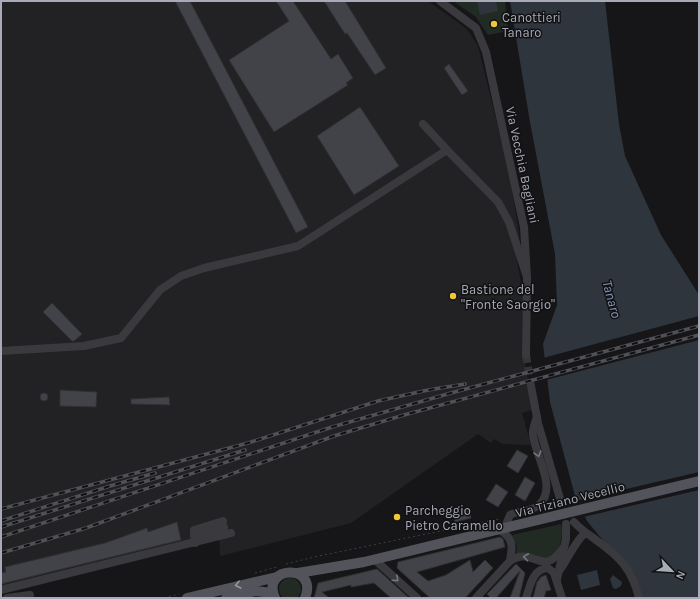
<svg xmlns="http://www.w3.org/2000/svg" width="700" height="599" font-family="Karla,sans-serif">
	<rect width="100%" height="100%" fill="#161618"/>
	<polygon fill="#222225" points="1,1 428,1 467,29 478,46 510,176 519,234 521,251 516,255 523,294 522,347 532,403 532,410 522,413 531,445 503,444 494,439 491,443 478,434 351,523 220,556 219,537 181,541 1,587"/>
	<g fill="#222a24">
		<polygon points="453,1 505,1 508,31 488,35 476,17"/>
		<path d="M 561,524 C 564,536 560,558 544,559 C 536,559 524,556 516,554 L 517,547 L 512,535 Z"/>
		<circle cx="290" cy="589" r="11"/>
	</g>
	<g fill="#2e353d">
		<polygon points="477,1 496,1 498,11 480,15"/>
		<polygon points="510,1 605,1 619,124 625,156 661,235 699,295 699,598 642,598 606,544 587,521 575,496 550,402 543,344 557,305 555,254 530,122"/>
		<polygon points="597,570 600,585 581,590 577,575"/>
		<polygon points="613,575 622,582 621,586 616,589 613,588 610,579"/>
	</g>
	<g fill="#161618">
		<polygon points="699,316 699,340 546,380 543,358"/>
		<polygon points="699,472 699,490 583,517 575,501"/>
	</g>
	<g fill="#424348" stroke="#303034">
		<polygon points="175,1 190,1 308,227 296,233"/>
		<polygon points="276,1 293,1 331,59 338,54 353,78 346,83 348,85 274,132 229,60 289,21"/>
		<polygon points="324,1 345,1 386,68 375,75 347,33 345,34"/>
		<polygon points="449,64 468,91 462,95 444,68"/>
		<polygon points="360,107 399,166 354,195 317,136"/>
		<polygon points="52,303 82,334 74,341 72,341 43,312"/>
		<polygon points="60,390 97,392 96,407 60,406"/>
		<circle cx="44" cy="397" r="4"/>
		<polygon points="169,397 170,405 131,404 131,399"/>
		<polygon points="517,450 528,456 518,473 507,466"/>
		<polygon points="525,477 535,483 525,501 515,495"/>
		<polygon points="496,484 508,492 498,507 486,500"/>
		<polygon points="469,509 471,518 455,522 453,513"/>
		<polygon points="177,522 181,540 1,584 1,573 6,572 5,567 105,543 147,528 148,532"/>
		<polygon points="500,537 503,539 505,547 417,572 428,581 446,575 470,560 473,572 485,560 493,568 465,598 430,598 397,568 398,562"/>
		<polygon points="516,564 525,573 519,598 510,598 520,571 496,598 491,598 487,594"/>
		<polygon points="377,569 409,598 391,598 374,583 351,587 351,585 322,592 329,598 314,598 318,583"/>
		<polygon points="546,575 551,590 546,591 544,598 533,598 537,582 541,577"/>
	</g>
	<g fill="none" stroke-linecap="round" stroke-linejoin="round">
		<polyline stroke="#333438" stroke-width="8" stroke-dasharray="8 4" stroke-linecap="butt" points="526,355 531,386"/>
		<g stroke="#3d3e43" stroke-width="1" stroke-dasharray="2 3" stroke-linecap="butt">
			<polyline points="286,564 314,557 499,519"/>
			<polyline points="255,573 277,567"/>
			<polyline points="164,598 179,594"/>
		</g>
		<g stroke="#39393e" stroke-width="8">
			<polyline points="440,1 476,28 486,52 524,227 527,277 526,355"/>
			<polyline points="423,124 447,150"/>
			<polyline points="1,351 84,346 121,338 160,290 181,276 204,268 298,246 447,150 498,202 509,222 527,277"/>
			<polyline points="531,386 538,423 561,502"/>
			<path d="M 574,522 C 580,529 588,534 596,540 C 620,557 632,569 639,598"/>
			<path d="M 504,529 L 510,515 C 518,510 532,512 539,505 C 558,488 535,455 533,435 C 532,429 535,423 537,417"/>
			<path d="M 500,530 C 513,538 513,546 510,561"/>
			<polyline points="194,535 224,527"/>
			<polyline points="195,543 194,530 223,521"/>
			<polyline points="374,559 417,598"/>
			<path d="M 559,571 C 568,559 574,543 585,533"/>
			<polyline points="557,579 566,539 566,524"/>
			<polyline points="1,590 231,533"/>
			<polyline points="7,598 30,595"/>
			<path d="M 476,598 L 510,561 C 535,545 541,580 564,547"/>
			<path d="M 526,598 C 530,587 532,569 548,568 L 554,573 L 562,598"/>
		</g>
		<g stroke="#53545b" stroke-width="10">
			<polyline points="298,573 364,562 699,481"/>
			<polyline points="187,598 277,577"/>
			<polyline points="226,598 255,591 273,593"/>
			<path d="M 275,598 C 260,565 319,563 305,598"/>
		</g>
		<g stroke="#505157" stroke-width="3.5">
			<g id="rail">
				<polyline points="1,509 248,443 378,401 428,390 465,384"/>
				<polyline points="1,521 110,486 155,473"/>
				<polyline points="1,527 245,450"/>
				<polyline points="1,537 332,427 451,393 699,326"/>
				<polyline points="1,553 86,528 334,436 404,415 699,335"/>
			</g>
		</g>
		<use href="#rail" stroke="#111113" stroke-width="2" stroke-dasharray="6" stroke-linecap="butt"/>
	</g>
	<defs><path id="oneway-chevron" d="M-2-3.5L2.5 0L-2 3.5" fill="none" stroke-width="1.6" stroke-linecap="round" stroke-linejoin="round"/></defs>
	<g stroke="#767881">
		<use href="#oneway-chevron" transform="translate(538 454) rotate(74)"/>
		<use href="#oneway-chevron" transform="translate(526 557) rotate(-172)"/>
		<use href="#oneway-chevron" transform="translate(396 579) rotate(42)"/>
	</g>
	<use stroke="#979aa5" href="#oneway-chevron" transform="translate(238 585) rotate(166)"/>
	<g fill="#eec837" stroke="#111113" stroke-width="1.5">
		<circle cx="494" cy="24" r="4"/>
		<circle cx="453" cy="296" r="4"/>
		<circle cx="397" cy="517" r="4"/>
	</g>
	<g text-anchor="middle" stroke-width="3" stroke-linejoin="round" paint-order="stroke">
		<g font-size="13" fill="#a8abb7" stroke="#111113" text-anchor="start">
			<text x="502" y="22">Canottieri<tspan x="502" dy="15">Tanaro</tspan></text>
			<text x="461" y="294">Bastione del<tspan x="461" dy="15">"Fronte Saorgio"</tspan></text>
			<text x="405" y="515">Parcheggio<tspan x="405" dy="15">Pietro Caramello</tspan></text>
		</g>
		<g font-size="13" fill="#a8abb7" stroke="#111113">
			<text transform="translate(523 165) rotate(78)" y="5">Via Vecchia Bagliani</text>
			<text transform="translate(570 499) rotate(-14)" y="5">Via Tiziano Vecellio</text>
		</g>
		<g font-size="14" font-style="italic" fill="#8094b2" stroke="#111113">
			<text transform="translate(612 299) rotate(75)" y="5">Tanaro</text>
		</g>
	</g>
	<rect width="700" height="599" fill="none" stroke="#a8abb7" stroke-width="4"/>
	<g transform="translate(672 571) rotate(115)" stroke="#111113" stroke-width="3" paint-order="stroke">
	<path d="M0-3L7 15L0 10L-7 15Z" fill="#a8abb7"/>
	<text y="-6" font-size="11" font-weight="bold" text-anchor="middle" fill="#a8abb7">N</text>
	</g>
</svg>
